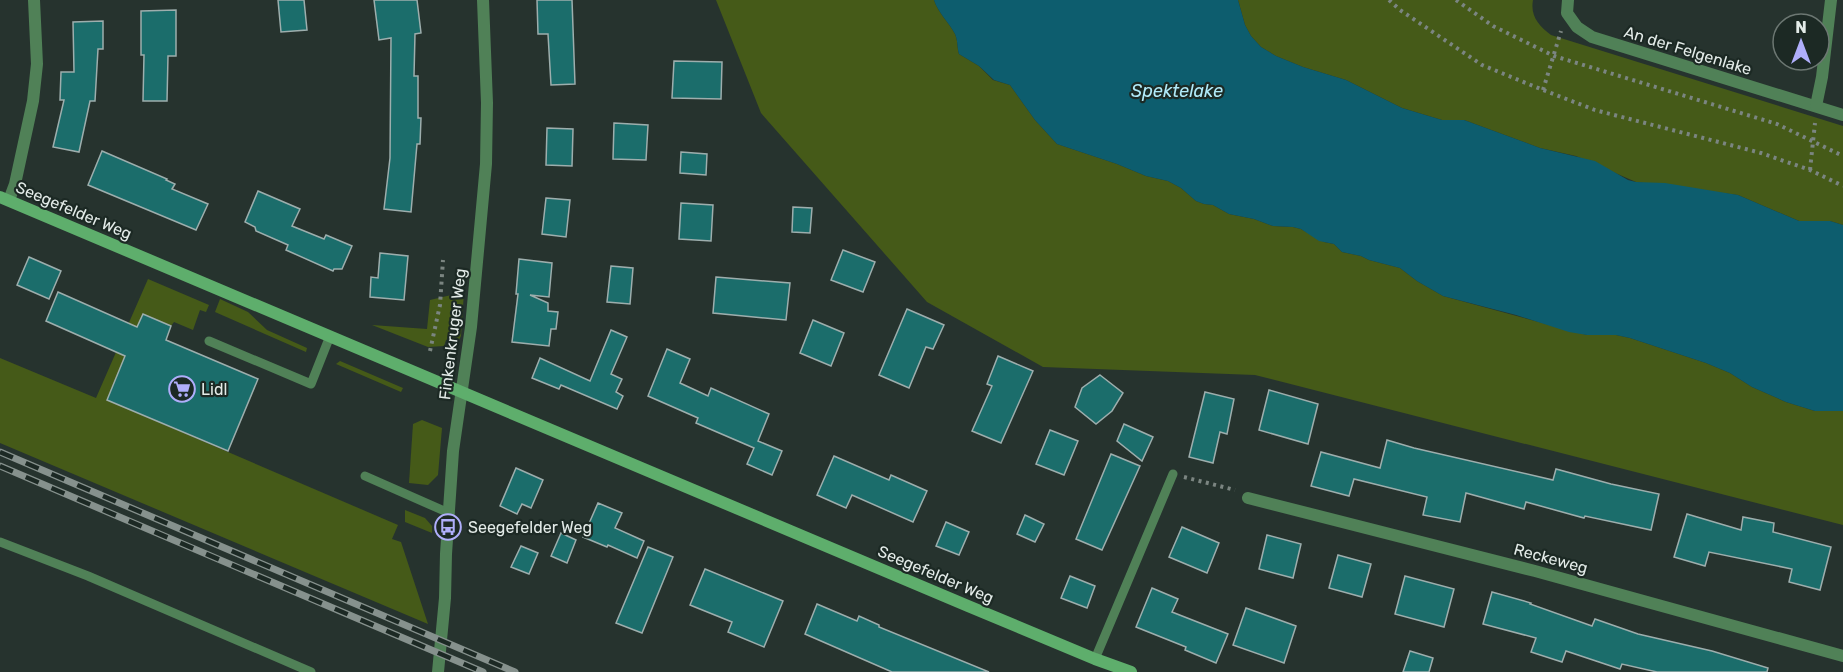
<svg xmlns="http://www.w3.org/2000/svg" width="1843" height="672" font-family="Rubik,sans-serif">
	<rect width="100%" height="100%" fill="#26332e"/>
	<g fill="#455a18">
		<path d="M 716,0 L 934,0 C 938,13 949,22 955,34 C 958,41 957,47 959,54 L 979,66 L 993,80 L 1010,85 L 1035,120 L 1057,144 L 1117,164 L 1146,176 L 1168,181 L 1181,188 L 1196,201 L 1204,204 L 1213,205 L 1229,214 L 1254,219 L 1273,226 L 1293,227 L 1301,229 L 1324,242 L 1334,244 L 1342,252 L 1361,256 L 1369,260 L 1400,268 L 1417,281 L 1443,296 L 1587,335 L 1616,335 L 1630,338 L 1706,363 L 1730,373 L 1752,387 L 1786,402 L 1815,411 L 1843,411 L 1843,525 L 1255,375 L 1043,367 L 927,302 L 761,113 Z"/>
		<path d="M 1238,0 L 1533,0 C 1530,16 1539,26 1551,35 L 1843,126 L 1843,225 L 1830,221 L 1799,221 L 1738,195 L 1636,182 L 1576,156 L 1540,148 L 1464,120 L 1442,120 L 1402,108 L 1346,80 L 1303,67 L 1276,56 L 1261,47 L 1251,36 L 1245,25 Z"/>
		<polygon points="148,279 209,305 206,312 200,310 193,330 174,322 171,326 143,314 107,400 398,525 392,539 401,542 428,624 0,443 0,358 96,398"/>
		<polygon points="464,292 461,336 459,340 446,340 444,346 428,347 372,325 427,329 430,300"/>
		<polygon points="220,299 248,312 267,330 307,348 306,352 215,312"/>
		<polygon points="340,361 403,388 401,392 336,364"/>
		<polygon points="422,420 442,428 438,475 428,485 409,483 413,424"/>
		<polygon points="405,510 425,518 432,526 432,533 405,522"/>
	</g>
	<path fill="#0d5d6e" d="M 934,0 L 1238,0 L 1245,25 L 1251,36 L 1261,47 L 1276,56 L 1303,67 L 1346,80 L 1402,108 L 1442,120 L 1464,120 L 1540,148 L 1595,161 L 1628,180 L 1636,182 L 1665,183 L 1738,195 L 1799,221 L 1830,221 L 1843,225 L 1843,411 L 1815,411 L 1786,402 L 1752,387 L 1730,373 L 1706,363 L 1630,338 L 1616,335 L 1587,335 L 1569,332 L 1516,315 L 1443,296 L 1417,281 L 1400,268 L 1369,260 L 1361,256 L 1342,252 L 1334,244 L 1319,241 L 1301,229 L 1293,227 L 1273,226 L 1254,219 L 1229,214 L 1213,205 L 1204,204 L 1196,201 L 1181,188 L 1168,181 L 1146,176 L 1117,164 L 1057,144 L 1035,120 L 1010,85 L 994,80 L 979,66 L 959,54 C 957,47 958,41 955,34 C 949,22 938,13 934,0 Z"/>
	<g fill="#1b6d6b" stroke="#9daead" stroke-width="1.5">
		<polygon points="278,0 304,0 307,30 281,32"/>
		<polygon points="374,0 417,0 421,33 415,34 414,76 418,76 418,118 421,118 420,144 417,144 411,212 384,209 390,158 391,38 379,40"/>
		<polygon points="537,0 572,0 575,84 551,85 548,34 538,34"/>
		<polygon points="176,10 176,56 168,56 167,101 143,101 144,55 141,55 141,11"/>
		<polygon points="103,21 103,49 98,49 95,101 90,101 79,152 53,147 64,100 60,100 61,72 74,72 73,22"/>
		<polygon points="674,61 722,62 721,99 672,98"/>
		<polygon points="614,123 648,125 646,160 613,159"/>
		<polygon points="547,128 573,129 572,166 546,165"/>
		<polygon points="102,151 167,179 166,180 175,184 172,189 208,204 196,230 88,185"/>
		<polygon points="681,152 707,154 706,175 680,173"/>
		<polygon points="258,191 300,209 292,226 324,239 326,235 352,246 342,269 334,269 333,271 286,250 288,245 256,231 255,227 245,222"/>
		<polygon points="546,198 570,200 566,237 542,234"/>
		<polygon points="681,203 713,205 711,241 679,239"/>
		<polygon points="793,207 812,208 810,233 792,232"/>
		<polygon points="843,250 875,262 863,292 831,280"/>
		<polygon points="380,253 408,256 404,300 370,297 371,277 378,278"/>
		<polygon points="29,257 61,271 49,299 17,285"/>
		<polygon points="519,259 552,263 549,297 530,295 548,303 548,311 558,312 556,329 551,329 549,346 512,342 518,294 516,294"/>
		<polygon points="611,266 633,268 630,304 607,302"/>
		<polygon points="716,277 790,283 786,320 713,313"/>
		<polygon points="58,292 137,327 143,314 171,326 166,340 258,379 228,451 107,400 125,356 46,321"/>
		<polygon points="907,309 944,325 933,349 926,347 909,388 879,375"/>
		<polygon points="813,320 844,333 831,366 800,353"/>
		<polygon points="611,330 627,337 611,374 622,379 616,392 623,396 617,409 561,385 559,389 532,378 540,358 590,381"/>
		<polygon points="667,349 690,359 680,383 708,396 711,388 769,414 758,441 782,451 772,475 747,464 754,448 696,423 698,418 648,396"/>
		<polygon points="998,356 1033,371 1001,443 972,431 992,386 987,384"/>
		<polygon points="1100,375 1123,393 1112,411 1096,424 1075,407 1082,388"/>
		<polygon points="1269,390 1318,404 1308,444 1259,430"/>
		<polygon points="1205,392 1234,399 1227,434 1220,432 1213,463 1189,457"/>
		<polygon points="1124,424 1153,437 1142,461 1117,441"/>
		<polygon points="1050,430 1078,441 1064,475 1036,464"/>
		<polygon points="1387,440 1414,448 1553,480 1556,469 1611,484 1659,494 1651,530 1585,516 1584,518 1526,502 1524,509 1466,493 1460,522 1423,515 1427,497 1354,479 1349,496 1311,486 1321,452 1380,468"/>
		<polygon points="1111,454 1140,466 1102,550 1076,539"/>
		<polygon points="834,456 889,480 891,475 927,491 913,522 852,495 846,508 817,495"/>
		<polygon points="516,468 543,480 531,508 522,504 517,514 500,506"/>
		<polygon points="598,503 622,513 615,528 644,541 637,558 608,545 607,547 583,537"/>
		<polygon points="1687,514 1741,530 1743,517 1774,523 1773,532 1831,547 1820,590 1789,582 1792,569 1709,552 1705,566 1674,557"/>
		<polygon points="1025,515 1044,524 1035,542 1017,534"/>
		<polygon points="946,522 969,532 959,555 936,546"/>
		<polygon points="1182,527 1219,543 1207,573 1169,557"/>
		<polygon points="561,533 576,540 567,563 551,556"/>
		<polygon points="1267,535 1301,544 1293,578 1259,569"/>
		<polygon points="521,546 538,553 529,574 511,567"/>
		<polygon points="648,547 673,557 642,633 616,623"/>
		<polygon points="1338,555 1371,564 1362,597 1329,588"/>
		<polygon points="705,569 783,601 764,647 728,632 732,622 690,605"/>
		<polygon points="1070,576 1095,586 1087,608 1061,598"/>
		<polygon points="1405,576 1454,589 1444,627 1395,614"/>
		<polygon points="1152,588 1178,599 1172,612 1228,634 1216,663 1185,650 1186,647 1136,627"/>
		<polygon points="1492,592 1531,603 1530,604 1592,626 1595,619 1638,634 1712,651 1768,668 1767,672 1657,672 1622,664 1620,669 1566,651 1562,662 1531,652 1536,638 1483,624"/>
		<polygon points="817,604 857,621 859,616 879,625 879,627 989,672 892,672 805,634"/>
		<polygon points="1246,608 1296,626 1284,663 1233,645"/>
		<polygon points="1410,651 1433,658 1429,672 1403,672"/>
	</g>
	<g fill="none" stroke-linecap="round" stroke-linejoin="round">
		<g stroke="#7b8581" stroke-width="4" stroke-dasharray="3 4.5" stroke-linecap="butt">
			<polyline points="1389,0 1400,10 1482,65 1543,90 1595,110 1761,153 1810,170 1843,186"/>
			<polyline points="1456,0 1493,26 1554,56 1777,124 1843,156"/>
			<polyline points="1543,90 1561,31"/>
			<polyline points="1810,170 1815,123"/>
			<polyline points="430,351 440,305 443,260"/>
			<polyline points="1184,477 1235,490"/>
		</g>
		<g stroke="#508157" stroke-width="9">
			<polyline points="209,341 311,384 330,336"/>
			<polyline points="365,476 449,513"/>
			<polyline points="0,542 88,576 311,672"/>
			<polyline points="1095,659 1173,474"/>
		</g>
		<g stroke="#508157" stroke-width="12">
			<polyline points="1568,0 1567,13 1577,27 1592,37 1843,115"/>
			<polyline points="1816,106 1822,77 1831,0"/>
			<polyline points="9,200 15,184 33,101 37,64 34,0"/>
			<polyline points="1248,498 1535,571 1843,656"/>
			<polyline points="438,672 445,598 446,554 453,451 471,327 486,164 487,103 483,0"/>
		</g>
		<polyline stroke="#5eae6c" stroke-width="12" points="0,197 968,606 1095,659 1131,672"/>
		<g stroke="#86918d" stroke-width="7">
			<g id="rail">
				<polyline points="0,452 515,672"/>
				<polyline points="0,466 483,672"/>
			</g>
		</g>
		<use href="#rail" stroke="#1c2924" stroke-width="4.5" stroke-dasharray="14" stroke-linecap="butt"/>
	</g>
	<defs>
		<g id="supermarket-ring" transform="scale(1.35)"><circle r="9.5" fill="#1c2924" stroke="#afaefa" stroke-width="1.5"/><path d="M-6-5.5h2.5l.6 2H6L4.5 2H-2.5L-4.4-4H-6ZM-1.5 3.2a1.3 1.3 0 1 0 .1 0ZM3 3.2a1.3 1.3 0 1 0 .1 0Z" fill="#afaefa"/></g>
		<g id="bus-ring" transform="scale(1.35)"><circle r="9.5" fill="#1c2924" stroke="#afaefa" stroke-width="1.5"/><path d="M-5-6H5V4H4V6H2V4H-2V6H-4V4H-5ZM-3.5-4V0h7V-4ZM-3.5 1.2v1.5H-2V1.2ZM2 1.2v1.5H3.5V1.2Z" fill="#afaefa"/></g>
	</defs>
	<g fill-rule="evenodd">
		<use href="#supermarket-ring" x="182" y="389"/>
		<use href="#bus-ring" x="448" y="527"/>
	</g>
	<g text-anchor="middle" stroke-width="4.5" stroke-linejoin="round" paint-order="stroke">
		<g font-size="16" fill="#e3ebe8" stroke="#1c2924">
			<text transform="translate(1688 50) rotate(17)" y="6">An der Felgenlake</text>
			<text transform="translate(74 210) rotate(23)" y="6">Seegefelder Weg</text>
			<text transform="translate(452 334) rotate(-83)" y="6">Finkenkruger Weg</text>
			<text transform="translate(1551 558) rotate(15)" y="6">Reckeweg</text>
			<text transform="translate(936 574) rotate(23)" y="6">Seegefelder Weg</text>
		</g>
		<g font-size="16" fill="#e3ebe8" stroke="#1c2924" text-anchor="start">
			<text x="201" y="395">Lidl</text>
			<text x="468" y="533">Seegefelder Weg</text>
		</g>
		<g font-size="18" font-style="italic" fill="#b0eaf9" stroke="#1c2924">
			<text x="1177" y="97">Spektelake</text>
		</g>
	</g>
	<g transform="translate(1801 42)"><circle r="28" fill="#1c2924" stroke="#6c7772" stroke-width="1.5"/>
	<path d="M0-4.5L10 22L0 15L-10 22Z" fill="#afaefa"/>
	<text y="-9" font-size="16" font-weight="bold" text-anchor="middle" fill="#e3ebe8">N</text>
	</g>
</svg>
